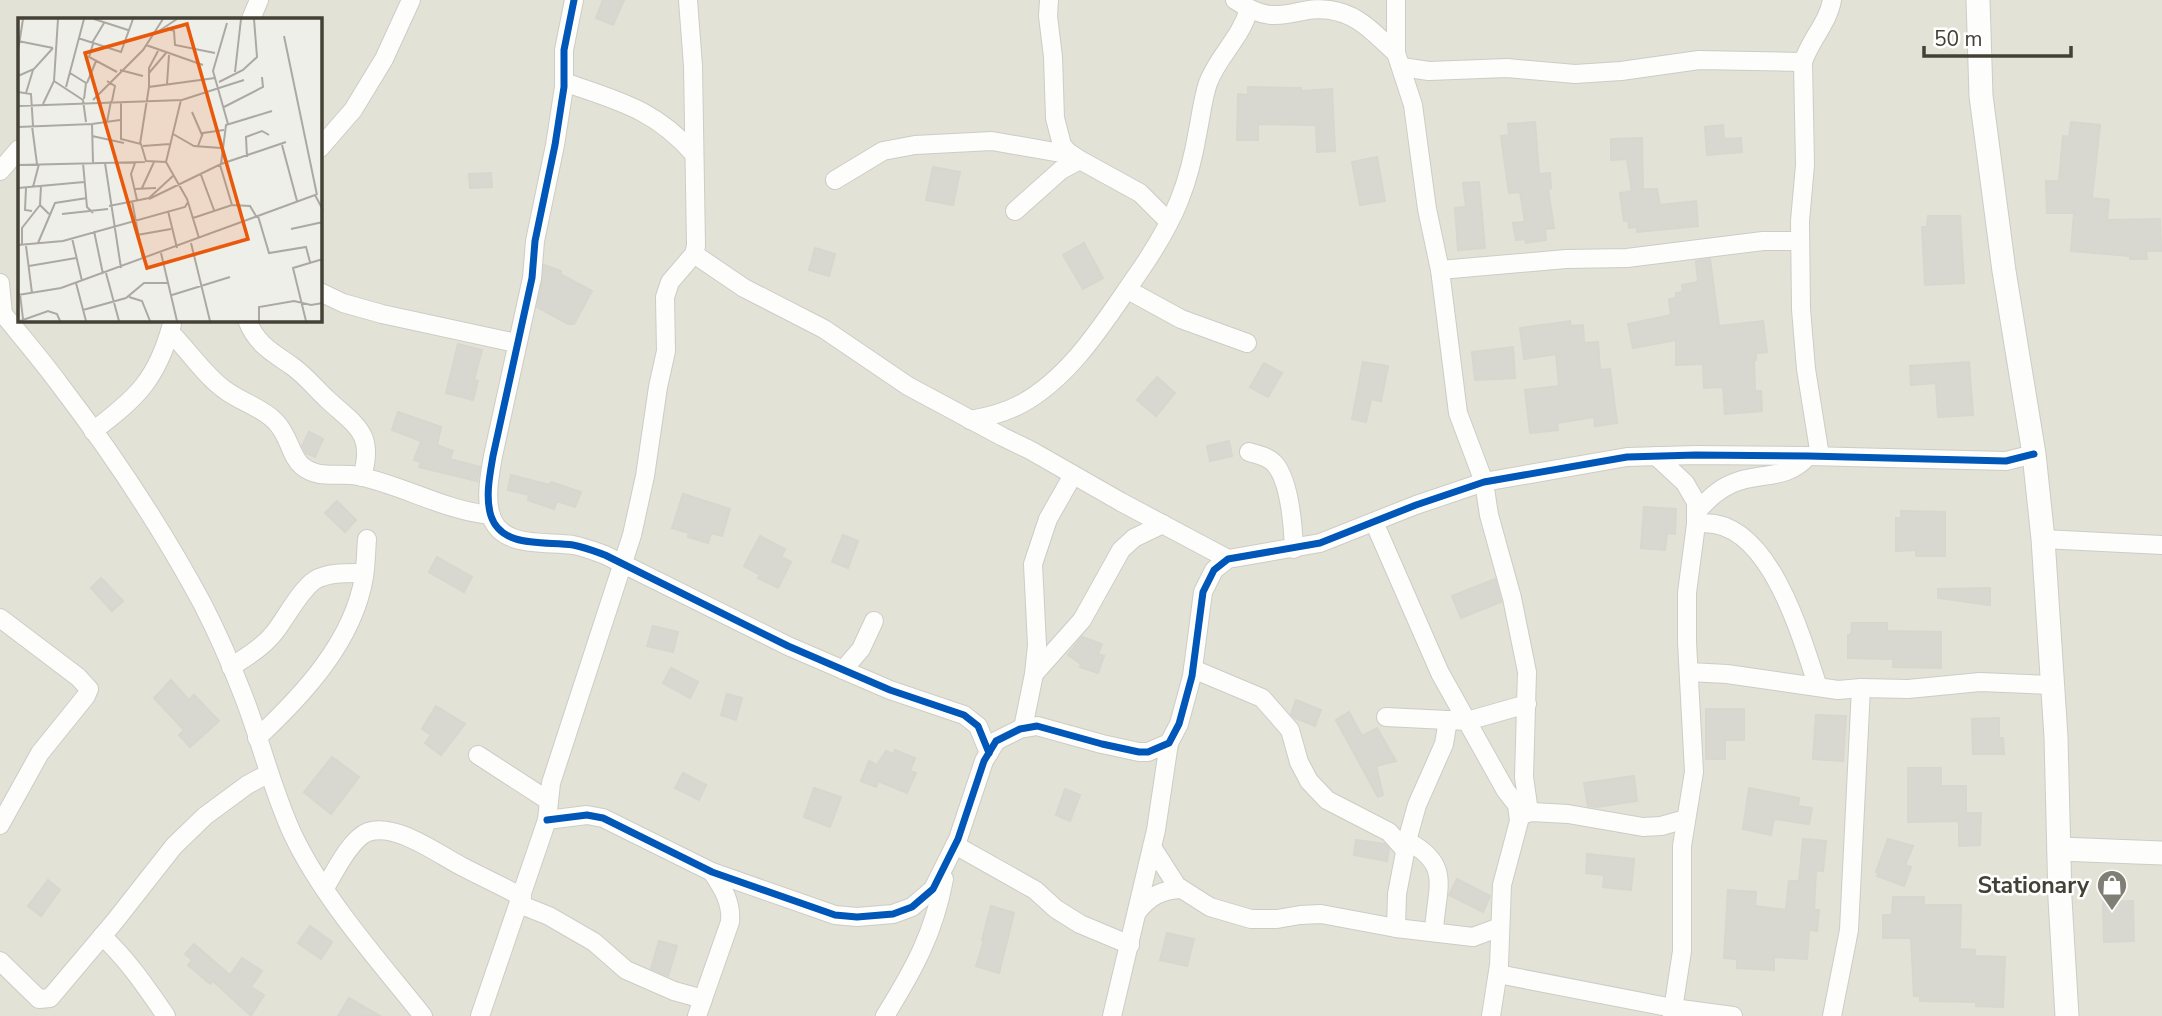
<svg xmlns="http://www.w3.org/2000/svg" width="2162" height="1016" font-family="'Nunito Sans',sans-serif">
	<rect width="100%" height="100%" fill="#efefe9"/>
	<path fill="#e3e2d6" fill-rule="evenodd" d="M 0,0 L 2162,0 L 2162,1016 L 0,1016 ZM 19,19 L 320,19 L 320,320 L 19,320 Z"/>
	<g fill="#d8d8d1" stroke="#d7d6cf" stroke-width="2">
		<polygon points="603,0 624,0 613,25 596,18"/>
		<polygon points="1248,87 1301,88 1301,91 1332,89 1335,151 1317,152 1316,125 1258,124 1258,140 1237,140 1238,94 1248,95"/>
		<polygon points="1535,122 1539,174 1550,173 1551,188 1548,189 1554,228 1545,229 1546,240 1526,243 1525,239 1516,240 1513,223 1525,222 1520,192 1509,193 1501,136 1509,135 1508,124"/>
		<polygon points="2071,122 2100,125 2092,198 2109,200 2107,220 2160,219 2161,251 2146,251 2147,259 2130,259 2130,256 2071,251 2074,213 2047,213 2046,181 2059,181 2063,136 2069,137"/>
		<polygon points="1723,125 1724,139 1741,138 1742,152 1707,155 1705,127"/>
		<polygon points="1642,138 1643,189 1657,189 1660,205 1696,201 1698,226 1637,232 1637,227 1629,228 1628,220 1624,221 1620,193 1632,191 1627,159 1611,160 1611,139"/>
		<polygon points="1377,157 1385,201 1360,205 1352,162"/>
		<polygon points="933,167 960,172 953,205 926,200"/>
		<polygon points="491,173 492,187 470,188 469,174"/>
		<polygon points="1479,182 1485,248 1458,250 1455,208 1466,207 1463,183"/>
		<polygon points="1928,216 1960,216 1964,283 1925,285 1922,227 1927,227"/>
		<polygon points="1084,243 1103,278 1083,289 1063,255"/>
		<polygon points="815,248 835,254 829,276 809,270"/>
		<polygon points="1710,259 1719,326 1763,321 1767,352 1756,353 1756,360 1754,360 1755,391 1761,391 1762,411 1725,414 1723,387 1704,388 1703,364 1676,365 1676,340 1633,348 1628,324 1671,315 1669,299 1676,298 1676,293 1683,292 1682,285 1698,282 1696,261"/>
		<polygon points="544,265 561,271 560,274 592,291 574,324 568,324 537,307"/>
		<polygon points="1570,321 1571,326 1583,325 1584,343 1598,342 1600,370 1610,369 1617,423 1595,426 1594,417 1557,423 1558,430 1530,433 1525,390 1559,386 1556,354 1524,359 1520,328"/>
		<polygon points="458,344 482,350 474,380 478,381 473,400 446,393"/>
		<polygon points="1513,347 1515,378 1475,380 1472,352"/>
		<polygon points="1363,362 1388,366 1381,401 1371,399 1366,422 1352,419"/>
		<polygon points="1969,362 1973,415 1938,417 1936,383 1911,385 1910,366"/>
		<polygon points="1264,363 1282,373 1268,397 1250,387"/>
		<polygon points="1157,377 1175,393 1156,416 1137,400"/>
		<polygon points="398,412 441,427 437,445 453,451 450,459 480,467 477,481 419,467 421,462 414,460 421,441 392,430"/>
		<polygon points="309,432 323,439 315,457 306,453 302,446"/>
		<polygon points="1229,441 1232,456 1210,461 1207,446"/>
		<polygon points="511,475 550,485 551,482 581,492 575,507 557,501 554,509 528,500 529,495 508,490"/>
		<polygon points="683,494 730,509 722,536 711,533 708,543 688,537 689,533 672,528"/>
		<polygon points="337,501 356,520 345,532 325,513"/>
		<polygon points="1644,507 1676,509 1675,534 1667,533 1665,550 1641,548"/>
		<polygon points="1901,511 1945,512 1945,556 1916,556 1916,550 1896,551 1896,518 1901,518"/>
		<polygon points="843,535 858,541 848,568 832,562"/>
		<polygon points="760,536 785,549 781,557 791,562 778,588 758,578 760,575 744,566"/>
		<polygon points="437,557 472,577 464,592 429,572"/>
		<polygon points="101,578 123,601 112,611 91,588"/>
		<polygon points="1495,579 1501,602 1461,618 1452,596"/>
		<polygon points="1990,588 1990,605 1938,598 1938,589"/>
		<polygon points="1852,623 1887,623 1887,631 1941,632 1941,668 1893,667 1893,659 1848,658 1848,635 1851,635"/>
		<polygon points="653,626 678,632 673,652 647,646"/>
		<polygon points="1082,637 1102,644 1098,654 1104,656 1098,673 1080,667 1081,664 1068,655"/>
		<polygon points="671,668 698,682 690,698 663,683"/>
		<polygon points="171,680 189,700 194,695 219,721 190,747 179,735 184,730 154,698"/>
		<polygon points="727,694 742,698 736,720 721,715"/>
		<polygon points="1296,700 1321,710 1315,726 1295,718 1291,714"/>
		<polygon points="436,706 465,724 441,755 425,743 431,735 422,729"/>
		<polygon points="1706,709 1744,709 1744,740 1725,740 1725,759 1706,759"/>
		<polygon points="1349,712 1362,736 1377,728 1396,761 1376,766 1383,795 1378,797 1336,720"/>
		<polygon points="1816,715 1846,716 1843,761 1813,759"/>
		<polygon points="1999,718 1999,738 2003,738 2004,754 1973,754 1972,719"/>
		<polygon points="895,750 915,758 910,771 916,773 907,793 878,781 876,787 861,781 869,761 877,765 886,751 893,754"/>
		<polygon points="332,757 359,777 331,814 304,792"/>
		<polygon points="1908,768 1941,768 1941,786 1966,786 1966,813 1981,813 1980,845 1959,846 1959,821 1908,822"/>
		<polygon points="683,773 706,785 699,800 675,788"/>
		<polygon points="1634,776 1637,801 1597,807 1588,806 1584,783"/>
		<polygon points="814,788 841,797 830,827 804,817"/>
		<polygon points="1749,788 1799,798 1798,806 1812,808 1809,824 1774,819 1771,835 1743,829"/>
		<polygon points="1065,789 1080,795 1070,821 1056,815"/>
		<polygon points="1803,839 1826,841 1823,871 1816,870 1814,910 1819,910 1817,931 1809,930 1807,959 1774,957 1774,970 1737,968 1737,959 1724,958 1728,890 1756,892 1755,906 1786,910 1789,881 1799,881"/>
		<polygon points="1888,839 1913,846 1905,865 1911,867 1904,886 1877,876 1879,872 1876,872"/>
		<polygon points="1356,840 1385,844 1389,849 1387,861 1354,855"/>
		<polygon points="1587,854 1634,859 1631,890 1603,887 1604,875 1586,873"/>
		<polygon points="1457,879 1490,896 1483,912 1449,895"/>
		<polygon points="48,880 60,890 41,916 28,906"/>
		<polygon points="1893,897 1924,897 1924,905 1961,905 1960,949 1975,950 1975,956 2005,957 2003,1007 1976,1006 1976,1002 1920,1001 1920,996 1914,996 1911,938 1883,938 1883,915 1892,915"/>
		<polygon points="2133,901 2134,941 2104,942 2103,902"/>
		<polygon points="991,906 1014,913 999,973 976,966 984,940 982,940"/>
		<polygon points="310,926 332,942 321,959 298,943"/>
		<polygon points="1167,933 1194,939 1187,966 1160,960"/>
		<polygon points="659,941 677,946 668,976 651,969"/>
		<polygon points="194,944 230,975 242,958 262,971 251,987 264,995 251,1016 213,981 210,984 188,965 192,960 185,954"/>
		<polygon points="349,998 380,1016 338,1016"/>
	</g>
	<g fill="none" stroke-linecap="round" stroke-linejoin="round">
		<g stroke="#cdccc6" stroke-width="20">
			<g id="minor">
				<path d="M 574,0 L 564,50 L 564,87 L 555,145 L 535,241 L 532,278 L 493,456 C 490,474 485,497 491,516 C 502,549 546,541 573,545 C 584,547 594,551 605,555 L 788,646 L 890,690 L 964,715 L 978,726 L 989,753"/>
				<polyline points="1049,0 1048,16 1053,57 1055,118 1062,145 1068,152 1080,160 1140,193 1169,222"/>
				<path d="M 1235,0 C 1282,33 1297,0 1339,12 C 1362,18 1378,37 1396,53"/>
				<polyline points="1396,0 1396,53 1413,105 1427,209 1440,270 1458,413 1484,482 1489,515 1512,598 1527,672 1524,777 1528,805 1531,812"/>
				<polyline points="251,19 259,0"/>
				<polyline points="1402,67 1429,71 1507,68 1575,74 1621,71 1699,60 1803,62"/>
				<path d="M 564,82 C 618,101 655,109 694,154"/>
				<polyline points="320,148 353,110 384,59 411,0"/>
				<polyline points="0,171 19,149"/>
				<polyline points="835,180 883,151 915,145 992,141 1072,155"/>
				<polyline points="1015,211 1061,170 1080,160"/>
				<polyline points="694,254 744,288 824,329 908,386 1003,437 1030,450 1121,502 1228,559"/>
				<polyline points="1440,270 1566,259 1627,258 1763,241 1800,241"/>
				<polyline points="0,283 3,314"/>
				<polyline points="1128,290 1181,319 1247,343"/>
				<polyline points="320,292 343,303 382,314 516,343"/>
				<path d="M 0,310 C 20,335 41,359 60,385 C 112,453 161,527 202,603 C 217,632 231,664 243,695 C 261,741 272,790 293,835 C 323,898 379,961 423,1016"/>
				<path d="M 247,320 C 257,345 272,352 292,366 C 305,375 316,389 328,400 C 356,426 375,433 362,477"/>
				<path d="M 170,332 C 188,350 205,376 225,390 C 241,402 261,407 275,421 C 290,436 290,456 302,466 C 319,480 339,472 358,476 C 403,485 445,511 491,515"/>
				<path d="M 970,420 C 988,417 1004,413 1021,404 C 1072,376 1104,322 1137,275 C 1153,252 1168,228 1179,201 C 1188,179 1194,154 1198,130 C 1201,115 1203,98 1208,83 C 1218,56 1241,38 1249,9"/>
				<path d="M 93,431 C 138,397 157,379 172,324"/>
				<path d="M 1249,452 C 1258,455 1267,456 1274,463 C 1290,480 1293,526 1294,549"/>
				<polyline points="1656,456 1685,483 1696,502 1696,524 1687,593 1687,642 1694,772 1682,846 1682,951 1672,1016"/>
				<path d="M 1820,456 L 1806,369 L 1801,309 L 1800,221 L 1805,165 L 1803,62 C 1810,40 1828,23 1832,0"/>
				<path d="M 1696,512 C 1707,501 1717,490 1731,484 C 1758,471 1785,482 1808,456"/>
				<polyline points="1374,522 1440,673 1506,791 1517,805 1519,821 1502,885 1499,965 1491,1016"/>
				<path d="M 1696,524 C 1768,512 1801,637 1818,687"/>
				<polyline points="2043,539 2162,545"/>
				<polyline points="0,618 78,677 89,689 86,696 40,753 0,825"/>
				<path d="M 231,667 C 246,657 262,648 274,633 C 286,618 300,590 315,580 C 329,572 348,573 364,573"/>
				<polyline points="1193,669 1262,698 1290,730 1299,762 1309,781 1327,800 1389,832 1405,850"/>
				<polyline points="843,670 861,649 874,621"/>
				<polyline points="1689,672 1727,674 1838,690 1861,688 1908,689 1980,682 2053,685"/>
				<polyline points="1034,674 1082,620 1121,550 1134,538 1163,524"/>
				<polyline points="1386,717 1467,721 1527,704"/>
				<polyline points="1023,728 1034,674 1037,645 1033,564 1048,519 1073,475"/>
				<path d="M 257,738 C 303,695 353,642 364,577 C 366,565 366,552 367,539"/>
				<polyline points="478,755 549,801"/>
				<polyline points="1522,815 1531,812 1568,814 1643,827 1661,826 1686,819"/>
				<polyline points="547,820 587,815 603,818 712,872 835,915 857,917 893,914 912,907 933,889 958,839 984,761 996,741 1020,729 1037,726 1102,744 1139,752 1148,752 1169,743 1179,724 1192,676 1203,592 1214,570 1228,559 1320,543 1416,505 1484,482 1627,457 1696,455 1808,456 2006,461 2034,454"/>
				<path d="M 1407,841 C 1453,865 1436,888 1434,931"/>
				<polyline points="955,845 1035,890 1056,909 1080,924 1130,945"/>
				<polyline points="1152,847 1177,886 1210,907 1251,919 1277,919 1300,915 1321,914 1396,928 1473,937 1500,927"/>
				<path d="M 325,888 C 334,873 351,838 368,832 C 396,822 439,855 463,867 C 482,877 502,886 522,897"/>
				<polyline points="519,904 549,916 594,942 626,970 674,991 703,999"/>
				<path d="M 1137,912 C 1150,896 1161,890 1181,889"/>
				<polyline points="1396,928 1397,894 1408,837 1417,805 1444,744 1448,720"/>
				<path d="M 102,936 C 128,960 146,987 166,1016"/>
				<polyline points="0,961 39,999 50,998 115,921 174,846 205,816 247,785 269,773"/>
				<polyline points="1498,974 1673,1008 1733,1016"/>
				<polyline points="480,1016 547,820 551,783 632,535 645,476 658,387 666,351 665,297 670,282 694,254 696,246 693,66 688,0"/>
				<path d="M 697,1016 L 730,922 C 732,902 722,887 712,872"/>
				<path d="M 885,1016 C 914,969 934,933 944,879"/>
				<polyline points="1112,1016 1156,830 1169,743"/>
				<polyline points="1832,1016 1849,930 1861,688"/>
			</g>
		</g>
		<g stroke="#cdccc6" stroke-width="25">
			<g id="tertiary">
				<polyline points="1978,0 1981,96 2004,271 2034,454 2043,539 2056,737 2060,899 2067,1016"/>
				<polyline points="2059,849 2162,853"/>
			</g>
		</g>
		<use href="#minor" stroke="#fdfdfc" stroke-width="18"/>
		<use href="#tertiary" stroke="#fdfdfc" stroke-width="23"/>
		<g stroke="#fff" stroke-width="11">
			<g id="cycleway">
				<path d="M 574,0 L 564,50 L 564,87 L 555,145 L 535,241 L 532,278 L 493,456 C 490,474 485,497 491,516 C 502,549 546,541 573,545 C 584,547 594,551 605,555 L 788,646 L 890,690 L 964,715 L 978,726 L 989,753"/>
				<polyline points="547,820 587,815 603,818 712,872 835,915 857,917 893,914 912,907 933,889 958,839 984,761 996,741 1020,729 1037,726 1102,744 1139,752 1148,752 1169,743 1179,724 1192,676 1203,592 1214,570 1228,559 1320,543 1416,505 1484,482 1627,457 1696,455 1808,456 2006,461 2034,454"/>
			</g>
		</g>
		<use href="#cycleway" stroke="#0057b8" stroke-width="7"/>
	</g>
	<defs>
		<g id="shop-pin" transform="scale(1.575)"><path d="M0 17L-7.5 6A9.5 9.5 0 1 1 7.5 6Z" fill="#807e75" stroke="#fff"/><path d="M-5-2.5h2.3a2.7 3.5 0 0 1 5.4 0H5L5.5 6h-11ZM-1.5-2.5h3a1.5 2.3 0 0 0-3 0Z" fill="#fff"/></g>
	</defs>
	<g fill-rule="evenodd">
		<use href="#shop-pin" x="2112" y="885"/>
	</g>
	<g text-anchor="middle" stroke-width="5" stroke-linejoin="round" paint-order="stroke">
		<g font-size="23" font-weight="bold" fill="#444136" stroke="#fff" text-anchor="end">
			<text x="2089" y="893">Stationary</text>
		</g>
	</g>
	<g transform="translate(18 18)">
		<rect width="304" height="304" fill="#efefe9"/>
		<path fill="none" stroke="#aba9a1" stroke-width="2" d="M 76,1 L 110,12M 209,5 L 195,53 L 210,106M 149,10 L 156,13 L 157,27 L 197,35M 138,15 L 159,1M 266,18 L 299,177M 60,20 L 103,34 L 115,1M 0,23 L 35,30M 74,25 L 86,5M 75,26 L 71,39 L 99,54M 128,27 L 185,47M 0,33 L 5,1M 102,52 L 125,58M 217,54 L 223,1M 52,55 L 68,65 L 66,81M 131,55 L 148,35M 0,58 L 16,51 L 35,30M 36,63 L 65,82 L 68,104M 89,63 L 97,68 L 94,83M 201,64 L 225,52 L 239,39 L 236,1M 69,65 L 78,43M 149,66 L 151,37M 48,69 L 66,1M 131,69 L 131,50 L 140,33M 201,70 L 226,62M 0,74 L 13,76 L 15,108M 8,75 L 15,52M 75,82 L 125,32 L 145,1M 103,84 L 103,121 L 123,126 L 128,143 L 148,144 L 169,181 L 181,220M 25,86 L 36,63 L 40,1M 0,88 L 164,82 L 201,70M 206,89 L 245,69 L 244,59M 174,94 L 184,117M 89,104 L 93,83M 74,106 L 102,102M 14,108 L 19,146M 0,109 L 74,106 L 75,145M 155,116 L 176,128 L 203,130M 74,118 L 106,125M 122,126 L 131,69 L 197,60M 264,127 L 279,183M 125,128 L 152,126M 180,128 L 185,115 L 206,112M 229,139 L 228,119 L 244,113 L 251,117M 148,144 L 163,82M 65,145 L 69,189 L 75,195M 87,145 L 103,250M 117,145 L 113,156 L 119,182M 203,146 L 208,107 L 254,93M 0,147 L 127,144M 202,147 L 214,187M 183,157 L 196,192M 23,168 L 22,187 L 31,196M 15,169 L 21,146M 0,170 L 66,164M 8,170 L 7,192 L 14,193M 124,170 L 136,144M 116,171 L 138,170M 131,181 L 203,146 L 268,124M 114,183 L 125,241M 91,188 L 131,180 L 156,157M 150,193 L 159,230M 44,196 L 90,191M 240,198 L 251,235 L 288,229 L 292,244M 175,200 L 214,187 L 232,188 L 238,198M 273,211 L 305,204M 76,213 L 85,256M 119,217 L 153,211M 54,220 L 64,263M 20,225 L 37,185 L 69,180M 173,225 L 192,303M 0,227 L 45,223 L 167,189 L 170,184M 4,227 L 4,210 L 22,187M 8,228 L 14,275M 143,235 L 159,303M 11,248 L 58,240M 88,255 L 101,303M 58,265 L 68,303M 2,276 L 5,301M 0,277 L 43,270 L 297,177 L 305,192M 154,277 L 212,259M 111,279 L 124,283 L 132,303M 65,292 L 108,280 L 126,265 L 150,265M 2,303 L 30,293 L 39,296 L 42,303M 241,303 L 241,289 L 276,283 L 293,287 L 305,285M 288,303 L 275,250 L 305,241"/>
		<path fill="#e8590c" fill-opacity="0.15" stroke="#e8590c" stroke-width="3.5" d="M 169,6 L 230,221 L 129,250 L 67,35 Z"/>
		<rect width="304" height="304" fill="none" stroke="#444136" stroke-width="3.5"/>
	</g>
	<path d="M1924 46v10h147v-10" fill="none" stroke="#444136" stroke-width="3.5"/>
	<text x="1934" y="46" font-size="21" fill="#444136" stroke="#ffffff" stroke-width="5" paint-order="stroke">50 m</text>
</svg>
